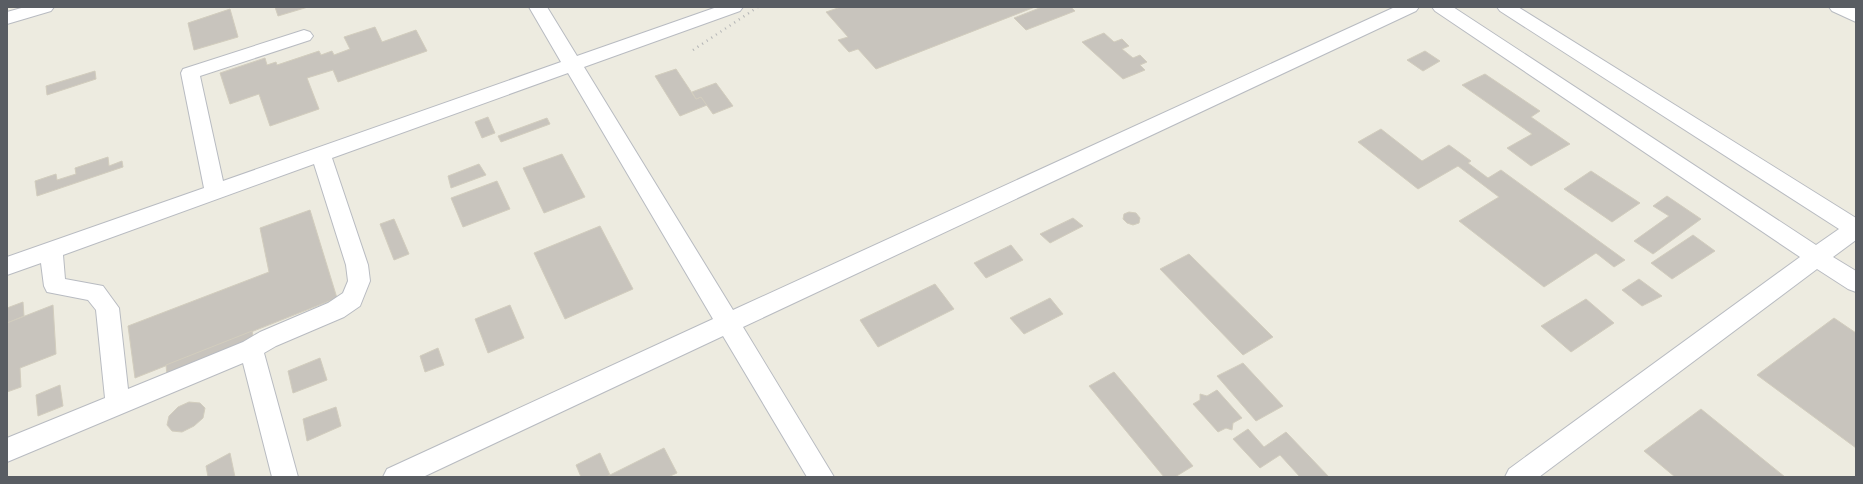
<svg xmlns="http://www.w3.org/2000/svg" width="1863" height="484" font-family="'Exo 2',sans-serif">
	<rect width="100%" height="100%" fill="#edebe0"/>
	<g fill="#c8c4bd" stroke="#d2cdbe">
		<polygon points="275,7 308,7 278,16"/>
		<polygon points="841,7 1035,7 876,69 858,49 849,52 838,40 848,37 826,12"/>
		<polygon points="1042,7 1071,7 1075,11 1026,30 1014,18"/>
		<polygon points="230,9 238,37 194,50 188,23"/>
		<polygon points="375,27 382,42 416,30 427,51 338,82 333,70 307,78 319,109 270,126 259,94 230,104 220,73 265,58 267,65 276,62 277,65 319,51 321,55 332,51 334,55 350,49 344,37"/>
		<polygon points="1104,33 1114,42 1122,39 1129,46 1122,49 1133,58 1140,55 1147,62 1140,65 1145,70 1123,79 1082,42"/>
		<polygon points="1425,51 1440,61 1423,71 1407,60"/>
		<polygon points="676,69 696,99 701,97 707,105 680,116 655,76"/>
		<polygon points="95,71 96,79 47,95 46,86"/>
		<polygon points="1485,74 1540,111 1531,117 1570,144 1531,166 1507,148 1532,134 1462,85"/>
		<polygon points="716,83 733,106 713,114 701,97 696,99 692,92"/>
		<polygon points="488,117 495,133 482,138 475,122"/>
		<polygon points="547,118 550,124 501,142 498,136"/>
		<polygon points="1381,129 1422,161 1449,145 1471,161 1468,163 1488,178 1501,170 1625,260 1614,267 1596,253 1544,287 1459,221 1499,197 1458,166 1418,189 1358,142"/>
		<polygon points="562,154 585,197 544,213 523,168"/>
		<polygon points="108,157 109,166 122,161 123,167 37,196 35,181 56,174 57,180 76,174 75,168"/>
		<polygon points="479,164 486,175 451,188 448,176"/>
		<polygon points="1591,171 1640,203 1612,222 1564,189"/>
		<polygon points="497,181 510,209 463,227 451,198"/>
		<polygon points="1667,196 1701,219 1653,254 1634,241 1669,216 1653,206"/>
		<polygon points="310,210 337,298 135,378 128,326 269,272 260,228"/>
		<polygon points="1129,212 1136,213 1140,218 1139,223 1133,225 1127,223 1123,219 1124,214"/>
		<polygon points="1073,218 1083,226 1050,243 1040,234"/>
		<polygon points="394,219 409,254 394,260 380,224"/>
		<polygon points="600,226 633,289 565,319 534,253"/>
		<polygon points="1693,235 1715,251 1672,279 1651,263"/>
		<polygon points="1011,245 1023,260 986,278 974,263"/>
		<polygon points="1189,254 1273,337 1243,355 1160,269"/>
		<polygon points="1639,279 1662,296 1642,306 1622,290"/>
		<polygon points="935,284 954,309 878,347 860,320"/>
		<polygon points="1050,298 1063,314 1024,334 1010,318"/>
		<polygon points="1586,299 1614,323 1571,352 1541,326"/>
		<polygon points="23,302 24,316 7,323 7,308"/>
		<polygon points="53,305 56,354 20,368 21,387 7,392 7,323"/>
		<polygon points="510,305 524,338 488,353 475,319"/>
		<polygon points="1834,318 1856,333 1856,448 1757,375"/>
		<polygon points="252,331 254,340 167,375 166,365"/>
		<polygon points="438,348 444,365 425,372 420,356"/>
		<polygon points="320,358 327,380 293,393 288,371"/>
		<polygon points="1243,363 1283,406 1256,421 1217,376"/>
		<polygon points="1114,372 1193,466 1175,477 1164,477 1089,386"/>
		<polygon points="60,385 63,406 38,416 36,395"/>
		<polygon points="1217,390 1242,418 1233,423 1232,430 1226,428 1218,432 1193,404 1200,400 1200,394 1207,396"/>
		<polygon points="189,402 200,403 205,408 203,418 194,426 182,432 172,431 167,425 169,416 178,407"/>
		<polygon points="336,407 341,426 307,441 303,419"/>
		<polygon points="1701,409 1785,477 1675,477 1644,451"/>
		<polygon points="1248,429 1264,447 1286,432 1329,477 1300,477 1280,455 1260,468 1233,439"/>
		<polygon points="664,448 677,473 668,477 606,477"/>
		<polygon points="230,453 235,477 208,477 206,466"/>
		<polygon points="600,453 610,475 606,477 581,477 576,465"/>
	</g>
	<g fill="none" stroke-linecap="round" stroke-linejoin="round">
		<g stroke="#b8bbc1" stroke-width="2">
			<g id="minor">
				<polygon points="25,7 54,7 51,11 7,24 7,12"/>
				<path d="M 529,7 L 547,7 L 577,56 L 717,7 L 743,7 L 740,11 L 584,67 L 733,310 L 1395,7 L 1419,7 L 1416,11 L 743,327 L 834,477 L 807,477 L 723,336 L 423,477 L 383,477 L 387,469 L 713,319 L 568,73 L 332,158 L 368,265 L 370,281 L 360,306 L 344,317 L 276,346 L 264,353 L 298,477 L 272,477 L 243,363 L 7,462 L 7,438 L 105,398 L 96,310 L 88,300 L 47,292 L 44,286 L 41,263 L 7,275 L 7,257 L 204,188 L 181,73 L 183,69 L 304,30 L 310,32 L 313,36 L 310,40 L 200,76 L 223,181 L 561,62 ZM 314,164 L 346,265 L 348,281 L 343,293 L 328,303 L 260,332 L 243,342 L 128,389 L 119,308 L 103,286 L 65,279 L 63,255 Z"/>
				<polygon points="1432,7 1453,7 1816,245 1839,229 1500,11 1497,7 1518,7 1856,218 1856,240 1833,257 1856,271 1856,292 1848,289 1817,269 1539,477 1505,477 1509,469 1800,257 1435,11"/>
				<polygon points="1829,7 1852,7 1856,9 1856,22 1832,11"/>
			</g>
		</g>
		<use href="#minor" fill="#fff" fill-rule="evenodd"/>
		<polyline stroke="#b4b5b6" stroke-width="2.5" stroke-dasharray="1 4.5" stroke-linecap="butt" points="693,50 758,7"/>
	</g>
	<rect width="1863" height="484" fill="none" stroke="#595d63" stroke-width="16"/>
</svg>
